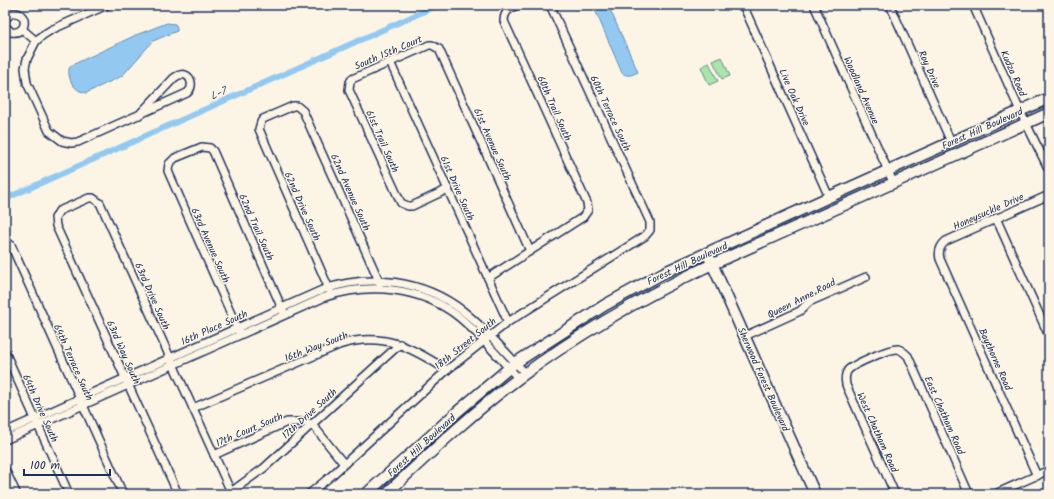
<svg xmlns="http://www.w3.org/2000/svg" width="1054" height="499" font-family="Kalam,sans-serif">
	<rect width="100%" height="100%" fill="#fcf5e5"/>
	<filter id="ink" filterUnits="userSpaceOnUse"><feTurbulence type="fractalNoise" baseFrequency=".025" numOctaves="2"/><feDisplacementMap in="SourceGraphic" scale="8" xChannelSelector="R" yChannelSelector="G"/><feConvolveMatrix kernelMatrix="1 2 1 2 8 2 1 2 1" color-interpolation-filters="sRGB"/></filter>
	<g filter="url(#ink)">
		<g fill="#abe5ab" stroke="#638a84">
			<polygon points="722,57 730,76 722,79 713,61"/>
			<polygon points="709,63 718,81 709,85 701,67"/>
		</g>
		<g fill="#93c9f1" stroke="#638bb6">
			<path d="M 593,5 L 608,5 L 638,72 C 632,75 628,77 622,73 Z"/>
			<path d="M 167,23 L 175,24 L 177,27 L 177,31 L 153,41 L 122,76 L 86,93 C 83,92 79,91 77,89 C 70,84 67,73 70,66 L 136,35 Z"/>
		</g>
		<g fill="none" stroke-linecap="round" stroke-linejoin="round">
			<g stroke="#93c9f1" stroke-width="6">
				<polyline points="5,199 438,5"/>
				<polyline points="1048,494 1049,493"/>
			</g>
			<g stroke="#1b2f5e" stroke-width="10">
				<g id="street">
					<path d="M 107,5 L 51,30 L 43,35 L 36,41 L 27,59 L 25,68 L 27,83 L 49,131 L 62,141 L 71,143 L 78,142 L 187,93 C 195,87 191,72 180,75 C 178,75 176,77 174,78 L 139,115"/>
					<polyline points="743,5 829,197"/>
					<polyline points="814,5 893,182"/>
					<polyline points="890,5 951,142"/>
					<polyline points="973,5 1020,111 1049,170"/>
					<path d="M 5,19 L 12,13 C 29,11 28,35 11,32 L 5,26"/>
					<polyline points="22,29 36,41"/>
					<polyline points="390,62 508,322"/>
					<polyline points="448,189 412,206 408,206 401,203 349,90 350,82 352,79 429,45 432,45 439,49 530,251"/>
					<polyline points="996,218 1049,336"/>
					<polyline points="5,240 11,245 123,494"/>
					<path d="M 488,278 L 583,217 L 588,210 L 587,203 L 504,21 C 504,12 509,9 517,5"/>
					<polyline points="330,291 259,129 261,122 263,119 293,106 297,106 303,111 380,283"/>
					<polyline points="239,332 168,171 169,164 175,158 202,147 210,148 213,151 283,311"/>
					<polyline points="745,336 800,311 809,302 866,277"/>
					<polyline points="5,352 69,494"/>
					<path d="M 193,408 L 339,345 C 383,331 411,347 447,370"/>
					<path d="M 5,432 L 322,290 C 369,273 423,280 463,311 C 486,329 506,353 526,374"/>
					<path d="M 5,440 L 325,297 C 370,282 421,287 459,317 C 481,335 499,358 519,379"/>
					<polyline points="214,455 287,422 304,422 312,424 344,464"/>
					<path d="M 1037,476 L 940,259 C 938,251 940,246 946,241 L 1049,195"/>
					<polyline points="178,494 56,226 55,218 59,211 89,198 93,198 100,203 231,492"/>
					<polyline points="228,494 264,468 400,344"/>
					<polyline points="309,494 331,476 447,370 508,322 645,236 650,230 650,222 550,5"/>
					<path d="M 895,494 L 846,385 C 845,380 845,374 848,370 C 854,364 890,348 898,349 C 902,350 905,353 908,356 L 969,494"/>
					<polyline points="995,494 1049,470"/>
				</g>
			</g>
			<g stroke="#1b2f5e" stroke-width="13">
				<g id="secondary">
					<polyline points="710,259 815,494"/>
					<polyline points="5,473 15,494"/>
					<polyline points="366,494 457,412 515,363 605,305 665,272 829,197 1049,98"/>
					<path d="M 386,494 C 429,454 472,413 519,378 C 577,335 639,299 704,268 L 1049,113"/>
				</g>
			</g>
			<use href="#street" stroke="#fcf5e5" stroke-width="7"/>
			<use href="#secondary" stroke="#fcf5e5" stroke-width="10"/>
		</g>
	</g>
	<g text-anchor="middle" stroke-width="3" stroke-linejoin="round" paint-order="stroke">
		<g font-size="10" fill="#1b2f5e" stroke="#fcf5e5">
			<text transform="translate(388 52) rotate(-23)" y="4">South 15th Court</text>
			<text transform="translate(930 69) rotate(66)" y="4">Roy Drive</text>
			<text transform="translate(1014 73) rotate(66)" y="4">Kudza Road</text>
			<text transform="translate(862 90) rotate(66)" y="4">Woodland Avenue</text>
			<text transform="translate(795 97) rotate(66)" y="4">Live Oak Drive</text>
			<text transform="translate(555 108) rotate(66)" y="4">60th Trail South</text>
			<text transform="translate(611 113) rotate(65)" y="4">60th Terrace South</text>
			<text transform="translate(982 128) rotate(-24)" y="4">Forest Hill Boulevard</text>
			<text transform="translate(383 141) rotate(66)" y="4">61st Trail South</text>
			<text transform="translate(493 144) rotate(66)" y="4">61st Avenue South</text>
			<text transform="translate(458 188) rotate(66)" y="4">61st Drive South</text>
			<text transform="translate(351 192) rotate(66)" y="4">62nd Avenue South</text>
			<text transform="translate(303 206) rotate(66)" y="4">62nd Drive South</text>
			<text transform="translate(988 211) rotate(-24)" y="4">Honeysuckle Drive</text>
			<text transform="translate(257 227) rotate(66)" y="4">62nd Trail South</text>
			<text transform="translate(211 245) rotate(66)" y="4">63rd Avenue South</text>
			<text transform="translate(687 263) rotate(-25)" y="4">Forest Hill Boulevard</text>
			<text transform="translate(153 296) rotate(66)" y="4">63rd Drive South</text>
			<text transform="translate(801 298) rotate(-27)" y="4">Queen Anne Road</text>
			<text transform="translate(214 327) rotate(-24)" y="4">16th Place South</text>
			<text transform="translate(465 343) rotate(-39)" y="4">18th Street South</text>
			<text transform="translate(316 346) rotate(-21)" y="4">16th Way South</text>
			<text transform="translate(124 352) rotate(66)" y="4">63rd Way South</text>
			<text transform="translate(996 359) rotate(66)" y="4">Baythorne Road</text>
			<text transform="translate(74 362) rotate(66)" y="4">64th Terrace South</text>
			<text transform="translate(764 379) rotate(66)" y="4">Sherwood Forest Boulevard</text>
			<text transform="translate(41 408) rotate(66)" y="4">64th Drive South</text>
			<text transform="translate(309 413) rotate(-42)" y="4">17th Drive South</text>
			<text transform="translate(945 415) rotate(66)" y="4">East Chatham Road</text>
			<text transform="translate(249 429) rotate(-23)" y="4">17th Court South</text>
			<text transform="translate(878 432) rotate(66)" y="4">West Chatham Road</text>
			<text transform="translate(421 445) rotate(-42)" y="4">Forest Hill Boulevard</text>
		</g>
		<g font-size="11" font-style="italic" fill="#395683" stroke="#fcf5e5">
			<text transform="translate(218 93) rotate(-24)" y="4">L-7</text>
		</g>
	</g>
	<rect width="1054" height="499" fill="none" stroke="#fcf5e5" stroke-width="20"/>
	<rect x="10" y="10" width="1034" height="479" fill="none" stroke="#1b2f5e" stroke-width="1.5" filter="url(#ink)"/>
	<path d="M24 469v6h86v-6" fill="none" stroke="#1b2f5e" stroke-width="2"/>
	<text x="30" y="469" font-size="12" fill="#1b2f5e" stroke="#fcf5e5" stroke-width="3" paint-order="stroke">100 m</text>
</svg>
